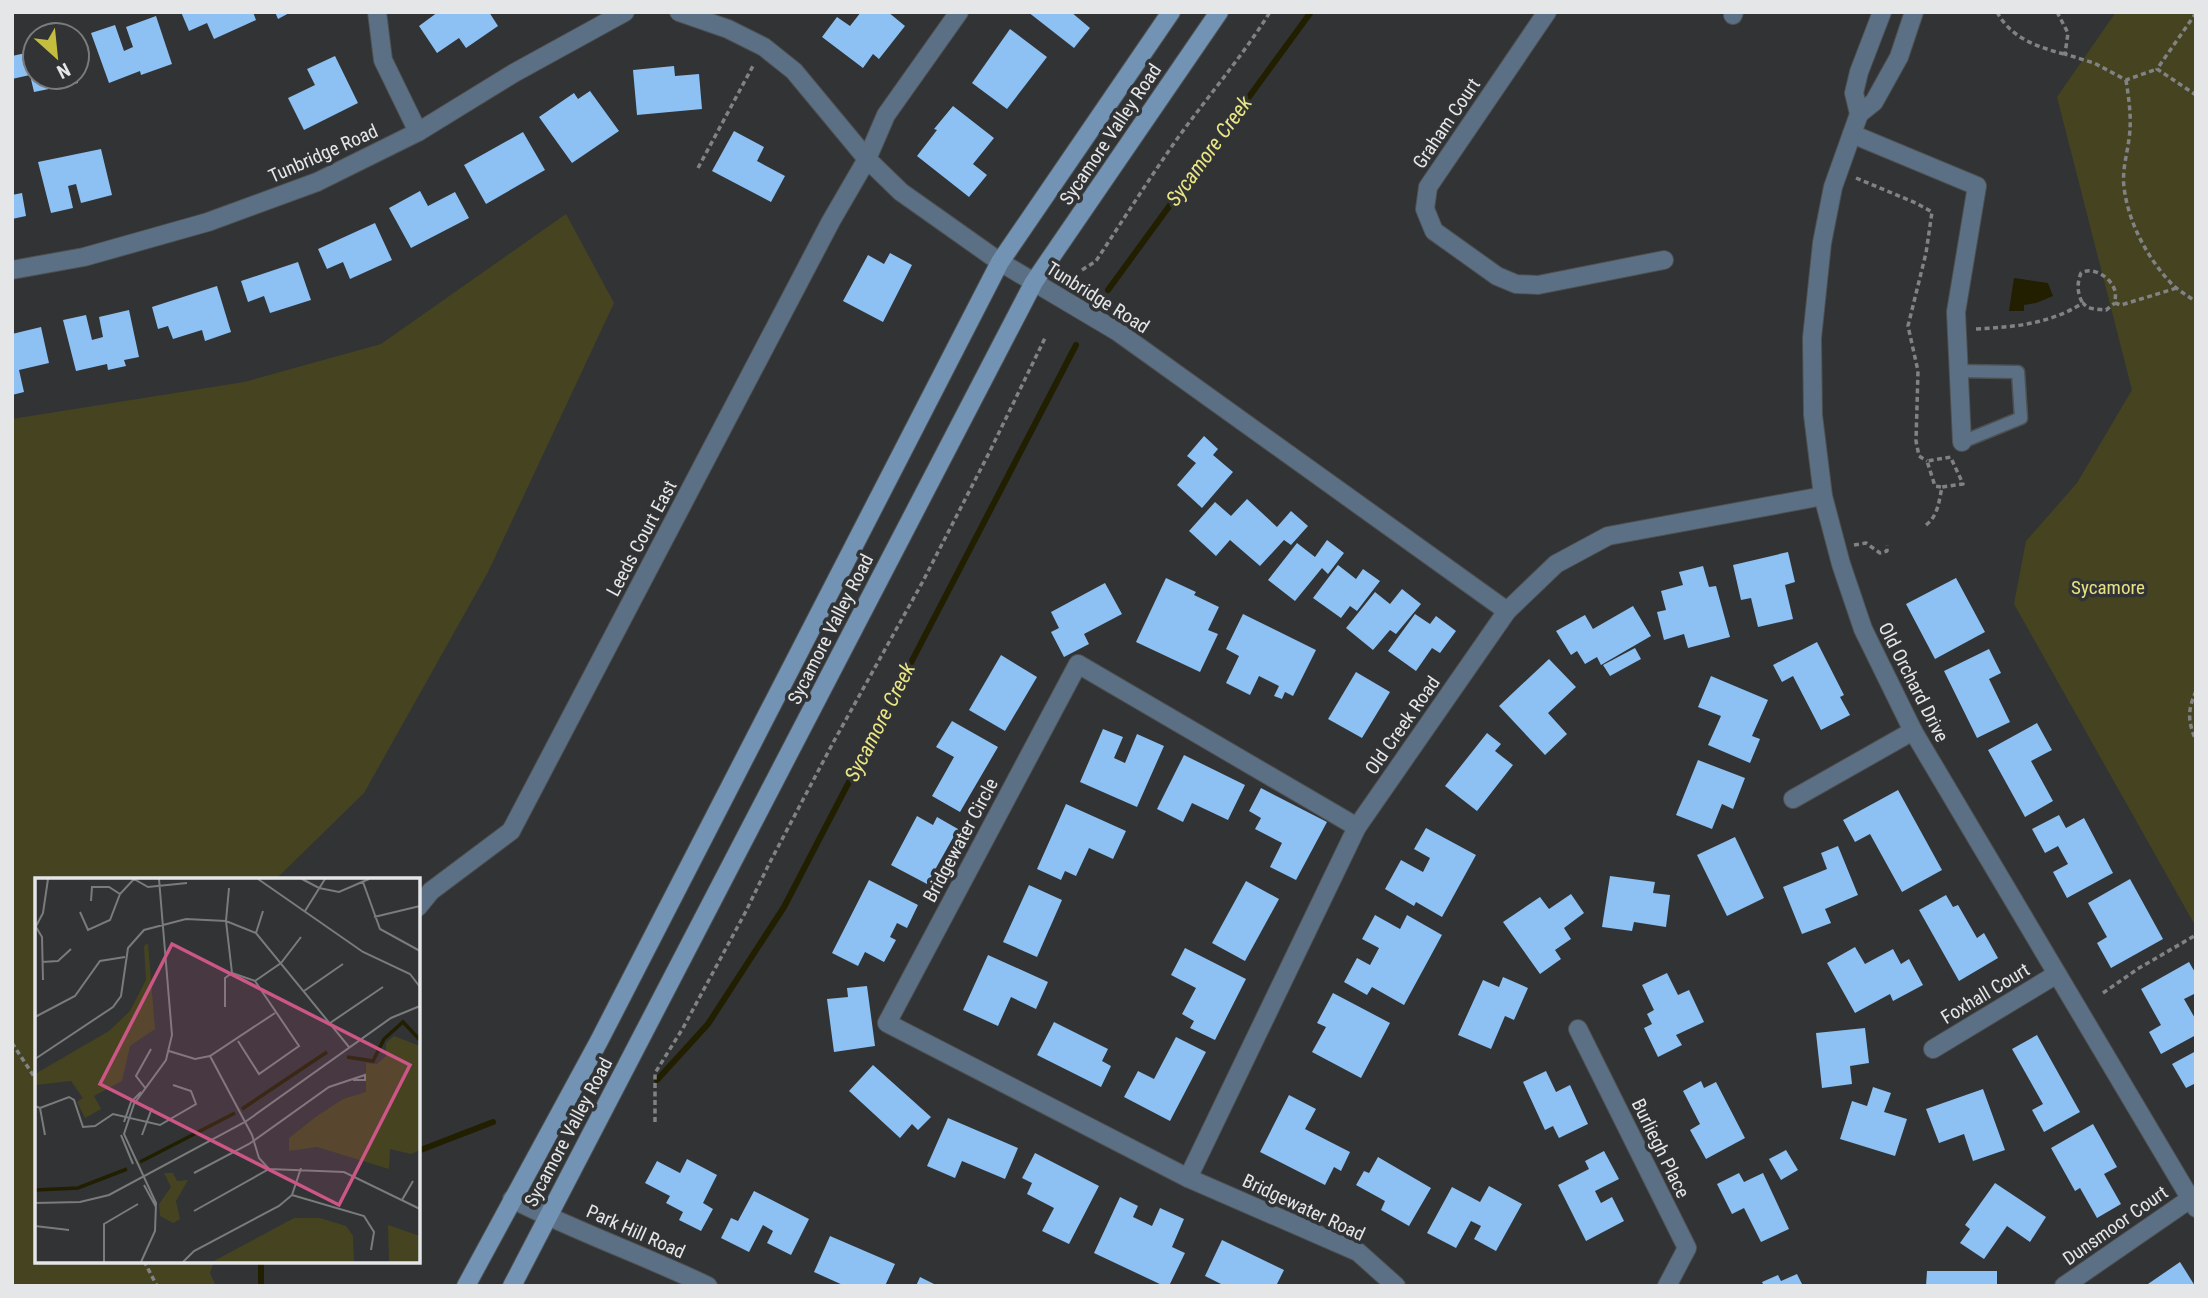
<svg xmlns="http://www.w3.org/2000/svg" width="2208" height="1298" font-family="'Roboto Condensed',sans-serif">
	<rect width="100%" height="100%" fill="#313335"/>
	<g fill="#464420">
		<polygon points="2116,12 2196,12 2196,927 2014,604 2026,541 2077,483 2132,390 2057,97"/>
		<polygon points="566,214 614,303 488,572 364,793 275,880 37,880 37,1261 214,1261 210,1273 216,1286 12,1286 12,419 244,382 381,344"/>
	</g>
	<polygon fill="#211f00" points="2014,278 2048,283 2053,296 2036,303 2024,305 2024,311 2009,311"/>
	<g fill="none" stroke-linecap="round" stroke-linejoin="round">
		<g stroke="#211f00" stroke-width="6">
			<polyline points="1108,290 1311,12"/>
			<polyline points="657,1080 708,1024 784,907 1076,345"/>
			<polyline points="418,1151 493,1122"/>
			<polyline points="261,1286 261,1261"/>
		</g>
	</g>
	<g fill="#8dc1f3">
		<polygon points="181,12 253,12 256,20 214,39 207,23 189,31"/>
		<polygon points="275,12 291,12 278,19"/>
		<polygon points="438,12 489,12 498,26 466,48 459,38 437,53 419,26"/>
		<polygon points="861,12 888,12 905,26 879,59 873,54 863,68 822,37 837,17 850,26"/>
		<polygon points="1028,12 1071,12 1090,28 1074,48"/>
		<polygon points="156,16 172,64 141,75 140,71 109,83 91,33 115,25 124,51 133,47 126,27"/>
		<polygon points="1010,29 1047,57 1007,109 972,83"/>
		<polygon points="35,51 35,77 76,77 78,83 34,92 30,75 12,79 12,56"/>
		<polygon points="335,56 358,103 304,130 288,98 315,85 307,69"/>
		<polygon points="674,66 675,76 699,74 702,109 637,115 633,70"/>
		<polygon points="590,91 619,131 572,163 539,117 574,93 578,99"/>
		<polygon points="953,106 994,138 973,164 987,175 969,197 917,156 937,130 934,129"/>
		<polygon points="734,131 764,147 757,161 785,176 771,202 712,171"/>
		<polygon points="523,132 545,170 486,204 464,165"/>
		<polygon points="101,149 112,195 81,203 76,184 68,186 73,208 51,213 38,162"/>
		<polygon points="420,191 428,206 455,192 469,218 411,248 389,208"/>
		<polygon points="22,193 26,216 12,219 12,195"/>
		<polygon points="375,223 392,260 350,279 343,262 327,269 318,249"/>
		<polygon points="890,253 912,265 883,322 843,301 868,255 884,264"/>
		<polygon points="298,262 311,300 270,313 264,296 248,302 241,281"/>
		<polygon points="217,286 231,332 205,341 202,330 173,339 168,326 158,329 152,307"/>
		<polygon points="129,310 139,357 124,360 126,366 108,370 107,364 76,371 63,320 86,315 92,340 103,337 99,317"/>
		<polygon points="41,327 49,363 19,370 24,392 12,395 12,334"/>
		<polygon points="1204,436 1218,449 1213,455 1233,472 1202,508 1177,485 1196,463 1187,456"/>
		<polygon points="1247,499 1277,527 1291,511 1308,526 1291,545 1284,540 1260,566 1230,540 1216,556 1189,531 1215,502 1231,516"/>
		<polygon points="1327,540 1344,553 1328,574 1322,568 1295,601 1268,580 1297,543 1315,557"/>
		<polygon points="1788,552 1795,582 1785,585 1793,619 1758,627 1751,598 1741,600 1733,565"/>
		<polygon points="1338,565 1356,579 1363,569 1380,581 1357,611 1350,606 1341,618 1313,598"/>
		<polygon points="1703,566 1709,587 1716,586 1730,637 1688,648 1684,634 1664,640 1657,612 1666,610 1661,591 1683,585 1679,572"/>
		<polygon points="1166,578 1196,592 1194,595 1219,607 1208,630 1218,634 1200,672 1136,642"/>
		<polygon points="1956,578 1985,632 1935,659 1906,604"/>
		<polygon points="1105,583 1122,614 1084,634 1089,644 1064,657 1051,632 1059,628 1051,612"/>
		<polygon points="1402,589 1421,604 1396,634 1390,630 1373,650 1346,628 1375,592 1390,604"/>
		<polygon points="1633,606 1651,636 1601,665 1597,657 1585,664 1577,651 1571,655 1556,631 1585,615 1593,629"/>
		<polygon points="1243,614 1316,650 1293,696 1285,692 1282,699 1274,696 1279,686 1259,676 1250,695 1226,683 1239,656 1226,649"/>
		<polygon points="1415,614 1430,624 1436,616 1456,631 1440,653 1432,648 1416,671 1388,651"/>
		<polygon points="1817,642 1844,695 1840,697 1850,715 1821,730 1793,676 1782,682 1773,665"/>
		<polygon points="1635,648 1641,659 1610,676 1603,665"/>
		<polygon points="1989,649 2001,673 1989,679 2010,722 1977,738 1944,671"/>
		<polygon points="1001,655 1037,677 1005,731 969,710"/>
		<polygon points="1549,659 1576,687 1548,713 1567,734 1545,755 1499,706"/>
		<polygon points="1356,672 1390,692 1362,738 1328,719"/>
		<polygon points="1711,676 1768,700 1752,736 1760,739 1750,763 1708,745 1721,716 1698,707"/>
		<polygon points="952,721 998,747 960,812 932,796 954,757 936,747"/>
		<polygon points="2037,723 2052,750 2031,761 2053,801 2025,817 1988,750"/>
		<polygon points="1103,729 1123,737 1114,758 1125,763 1137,734 1164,746 1137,807 1080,782"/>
		<polygon points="1487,733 1501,744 1495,751 1513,765 1477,811 1445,786"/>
		<polygon points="1184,755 1245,785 1228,820 1192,803 1183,822 1157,809"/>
		<polygon points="1698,760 1745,778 1733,809 1722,804 1712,829 1676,815"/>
		<polygon points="1261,788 1327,822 1296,880 1270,867 1282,843 1255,829 1261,818 1249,811"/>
		<polygon points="1898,790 1942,870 1902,892 1870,834 1855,842 1843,820"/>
		<polygon points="1066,804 1126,831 1113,859 1089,848 1076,876 1065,871 1061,880 1037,869"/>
		<polygon points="2059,815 2066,828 2084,818 2113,873 2067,898 2053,872 2068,864 2058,846 2045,853 2032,829"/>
		<polygon points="917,816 933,825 937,817 958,829 927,884 891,865"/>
		<polygon points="1426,828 1476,855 1442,917 1416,902 1414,906 1385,889 1401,860 1423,872 1430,858 1414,849"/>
		<polygon points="1735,837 1764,898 1727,916 1697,855"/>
		<polygon points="1838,846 1858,895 1825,909 1831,923 1802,934 1783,887 1827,869 1821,853"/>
		<polygon points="1610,876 1655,882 1653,893 1670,895 1666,927 1634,922 1632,931 1602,927"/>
		<polygon points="2130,879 2163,939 2111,968 2097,943 2107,937 2088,903"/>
		<polygon points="869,880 918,905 907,928 897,923 890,937 896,940 884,962 865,952 858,966 832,953"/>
		<polygon points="1246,881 1279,899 1245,961 1212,943"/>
		<polygon points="1029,885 1062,900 1037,957 1003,942"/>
		<polygon points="1571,894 1584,913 1564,928 1571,939 1555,950 1561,959 1540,974 1503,922 1540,897 1549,909"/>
		<polygon points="1946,895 1953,907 1958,905 1977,938 1984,933 1998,958 1959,981 1919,910"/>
		<polygon points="1375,915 1400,929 1407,915 1442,935 1404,1005 1372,987 1367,995 1344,982 1357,958 1370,965 1379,948 1362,939"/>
		<polygon points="1855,947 1865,964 1893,949 1901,964 1909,959 1923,985 1893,1001 1890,994 1855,1013 1827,963"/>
		<polygon points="1185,948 1246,979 1215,1040 1190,1028 1194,1021 1182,1014 1196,988 1171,975"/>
		<polygon points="988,955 1048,982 1036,1009 1011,997 998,1026 963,1010"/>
		<polygon points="2189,962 2196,974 2196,993 2184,999 2196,1020 2196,1035 2161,1054 2149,1032 2161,1025 2141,989"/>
		<polygon points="1667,973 1678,995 1689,990 1704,1022 1676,1035 1682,1045 1658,1057 1644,1028 1652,1024 1647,1014 1654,1010 1642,985"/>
		<polygon points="1503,977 1528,988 1514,1020 1505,1016 1491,1049 1458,1035 1483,980 1499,987"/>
		<polygon points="867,986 875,1046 834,1052 827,999 848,997 847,988"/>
		<polygon points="1333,993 1390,1023 1361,1078 1312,1052 1326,1027 1317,1023"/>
		<polygon points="1054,1022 1108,1049 1102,1061 1111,1066 1101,1087 1037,1055"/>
		<polygon points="1865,1028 1869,1063 1850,1066 1852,1084 1822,1088 1816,1033"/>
		<polygon points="2037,1035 2080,1112 2044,1132 2032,1110 2043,1104 2012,1049"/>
		<polygon points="1176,1037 1206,1052 1170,1121 1124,1097 1138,1071 1154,1079"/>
		<polygon points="2196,1051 2196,1083 2186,1088 2172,1064"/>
		<polygon points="873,1065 931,1117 918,1130 912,1124 900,1138 849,1091"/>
		<polygon points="1546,1071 1556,1092 1570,1085 1588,1124 1559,1138 1553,1126 1545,1130 1523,1082"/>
		<polygon points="1701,1081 1704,1088 1716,1082 1745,1138 1706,1159 1690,1130 1700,1124 1683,1091"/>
		<polygon points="1873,1087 1891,1093 1884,1112 1907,1119 1895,1156 1840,1139 1852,1101 1867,1106"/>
		<polygon points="1983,1089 2005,1150 1973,1161 1964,1134 1939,1143 1926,1109"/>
		<polygon points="1289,1095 1316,1109 1305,1129 1350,1152 1341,1171 1334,1167 1325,1185 1260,1152"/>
		<polygon points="948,1118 1018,1148 1005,1179 962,1161 955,1178 927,1166"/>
		<polygon points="2093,1124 2117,1167 2104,1174 2121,1204 2097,1218 2080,1188 2075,1191 2051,1148"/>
		<polygon points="1786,1150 1798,1170 1781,1180 1769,1159"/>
		<polygon points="1604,1151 1619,1179 1595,1191 1601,1203 1612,1197 1624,1221 1586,1241 1558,1185 1589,1169 1585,1161"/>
		<polygon points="1035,1153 1099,1186 1069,1244 1042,1231 1054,1208 1027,1194 1032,1183 1022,1178"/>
		<polygon points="1378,1157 1431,1188 1409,1226 1381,1210 1385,1201 1356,1185 1364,1171 1369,1173"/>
		<polygon points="687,1159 717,1175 703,1203 713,1209 701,1231 679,1220 683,1212 666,1203 670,1196 645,1183 657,1161 680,1173"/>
		<polygon points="1739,1173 1744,1182 1763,1173 1789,1229 1761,1242 1744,1208 1732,1214 1717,1184"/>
		<polygon points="1995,1183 2046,1217 2030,1242 2007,1226 1984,1259 1960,1243 1970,1229 1965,1225"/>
		<polygon points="1489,1186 1522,1204 1496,1251 1474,1239 1481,1226 1471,1221 1456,1248 1427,1233 1452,1187 1480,1202"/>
		<polygon points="754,1191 809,1219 791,1255 767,1243 773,1231 763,1225 749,1252 721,1238 731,1218 738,1221"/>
		<polygon points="1120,1197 1138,1206 1133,1217 1152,1226 1160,1208 1184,1219 1172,1247 1185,1253 1169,1286 1164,1286 1094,1253"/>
		<polygon points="830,1236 895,1264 885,1286 845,1286 814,1272"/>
		<polygon points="1222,1240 1284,1270 1276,1286 1225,1286 1205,1276"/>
		<polygon points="2180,1262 2195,1286 2145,1286"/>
		<polygon points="1927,1271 1997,1271 1997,1286 1926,1286"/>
		<polygon points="1797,1274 1803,1286 1764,1286 1762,1282 1778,1275 1781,1281"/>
		<polygon points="920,1277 938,1286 916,1286"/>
	</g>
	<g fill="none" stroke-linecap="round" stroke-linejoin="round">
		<g stroke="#4e5052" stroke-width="15">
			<polyline id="service" points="1958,371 2018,372 2021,418 1962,442"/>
		</g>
		<g stroke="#4e5052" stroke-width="20">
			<g id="minor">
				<polyline points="377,12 383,60 418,132"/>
				<polyline points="679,12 728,29 764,47 794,71 867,159 901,192 1000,262 1118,332 1507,611"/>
				<polyline points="1547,12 1428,187 1425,209 1434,231 1497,276 1516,284 1538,285 1664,260"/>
				<polyline points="1882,12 1859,72 1854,93 1859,114 1833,187 1822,243 1812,338 1813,415 1823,496 1841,564 1863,629 1913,731 2196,1208"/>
				<polyline points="1733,15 1734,12"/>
				<polyline points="1859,114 1874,102 1899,57 1914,12"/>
				<polyline points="1852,134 1977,186 1956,312 1962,442"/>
				<polyline points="12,270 84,257 208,222 317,182 418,132 514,73 625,12"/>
				<polyline points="1793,799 1913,731"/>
				<polyline points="1357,827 1078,664 887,1023 1188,1178 1358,1252 1396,1286"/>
				<polyline points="418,907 431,891 511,831 831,221 867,159 886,115 959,12"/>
				<polyline points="1578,1029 1687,1248 1667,1286"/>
				<polyline points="1933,1049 2057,974"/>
				<polyline points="1188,1178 1357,827 1507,611 1556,564 1608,536 1823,496"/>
				<path d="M 512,1199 C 575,1231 643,1255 708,1286"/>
				<polyline points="2064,1286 2190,1199"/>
			</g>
		</g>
		<g stroke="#4e5052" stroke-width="20">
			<g id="secondary">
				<polyline points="466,1286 599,1041 1000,262 1171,12"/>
				<polyline points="512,1286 1034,282 1219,12"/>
			</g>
		</g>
		<g stroke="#808284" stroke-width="3.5" stroke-dasharray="5 3.5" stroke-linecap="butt">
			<path d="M 1997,12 C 2011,38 2037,47 2064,54"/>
			<polyline points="2057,12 2068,33 2065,54 2094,63 2126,80 2157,69"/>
			<polyline points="2196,13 2157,69 2196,95"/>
			<path d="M 2126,80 C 2129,100 2132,119 2129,139 C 2127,155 2122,170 2124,187 C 2128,222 2147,257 2170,282 C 2177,290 2187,295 2196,302"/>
			<polyline points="698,168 754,64"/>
			<polyline points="1856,178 1916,203 1932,212 1926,253 1908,326 1918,371 1916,441 1919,456 1927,461"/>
			<path d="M 1082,270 L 1096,261 C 1123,220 1149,179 1177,139 C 1208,96 1242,57 1270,12"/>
			<path d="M 2082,302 C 2077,292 2077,283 2081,273 C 2093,266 2111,277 2115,291 C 2116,295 2115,299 2115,303 L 2121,305 L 2177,288"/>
			<path d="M 1976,329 C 2014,327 2050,324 2083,303 C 2088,310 2098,309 2106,310 L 2115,303"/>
			<polyline points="1941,487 1935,486 1927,461 1951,457"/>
			<path d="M 1926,525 C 1938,516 1939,501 1942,487 L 1963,484 L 1951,458"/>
			<polyline points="1854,545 1866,543 1880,553 1887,551 1887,545"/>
			<path d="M 2196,691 C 2187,712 2188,721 2196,741"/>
			<polyline points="2103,993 2139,968 2196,935"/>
			<polyline points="12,1043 37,1081"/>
			<polyline points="655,1122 655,1073 683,1028 745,913 769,864 834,741 922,583 989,453 1046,336"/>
			<polyline points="144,1261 157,1286"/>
		</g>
		<use href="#service" stroke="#5c7085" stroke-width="12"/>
		<use href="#minor" stroke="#5c7085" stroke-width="18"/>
		<use href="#secondary" stroke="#7293b3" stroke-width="18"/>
	</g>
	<g text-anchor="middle" stroke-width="7" stroke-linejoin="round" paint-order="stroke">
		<g font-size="19" fill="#e5e6e8" stroke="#313335">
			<text transform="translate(1446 123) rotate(-56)" y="7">Graham Court</text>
			<text transform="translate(1110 134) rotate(-56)" y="7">Sycamore Valley Road</text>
			<text transform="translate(323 153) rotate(-24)" y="7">Tunbridge Road</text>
			<text transform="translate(1098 297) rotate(32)" y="7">Tunbridge Road</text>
			<text transform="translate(641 538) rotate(-62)" y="7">Leeds Court East</text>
			<text transform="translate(830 629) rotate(-63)" y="7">Sycamore Valley Road</text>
			<text transform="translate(1914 682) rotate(63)" y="7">Old Orchard Drive</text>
			<text transform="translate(1402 725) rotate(-55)" y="7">Old Creek Road</text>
			<text transform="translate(960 840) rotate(-62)" y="7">Bridgewater Circle</text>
			<text transform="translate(1985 993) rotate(-31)" y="7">Foxhall Court</text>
			<text transform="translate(568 1132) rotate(-62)" y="7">Sycamore Valley Road</text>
			<text transform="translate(1661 1148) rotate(64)" y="7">Burliegh Place</text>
			<text transform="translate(1304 1207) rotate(25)" y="7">Bridgewater Road</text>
			<text transform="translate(2115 1225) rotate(-35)" y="7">Dunsmoor Court</text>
			<text transform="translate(636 1231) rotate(24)" y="7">Park Hill Road</text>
		</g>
		<g font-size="19" fill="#e6e281" stroke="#313335">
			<text x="2108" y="594">Sycamore</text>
		</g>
		<g font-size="21" font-style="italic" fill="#eae685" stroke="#313335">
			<text transform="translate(1209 151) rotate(-54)" y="7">Sycamore Creek</text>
			<text transform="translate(880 722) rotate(-63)" y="7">Sycamore Creek</text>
		</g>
	</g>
	<g transform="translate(35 878)">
		<rect width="385" height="385" fill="#313335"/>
		<path d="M 113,65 L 120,151 L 95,168 L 87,203 L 59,218 L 66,231 L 50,240 L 42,224 L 48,220 L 36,203 L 0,207 L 0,196 L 74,153 L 95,133 L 111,102 L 109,68 ZM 359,158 L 385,168 L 385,272 L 376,276 L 355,271 L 354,291 L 282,269 L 254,273 L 254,260 L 282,238 L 308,221 L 331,214 L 331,185 L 342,186 L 351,178 L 351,165 ZM 129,295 L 138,295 L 142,303 L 153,302 L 141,323 L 145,341 L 138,345 L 125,338 L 124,326 L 136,309 ZM 259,340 L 285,340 L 311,348 L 318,358 L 319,384 L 177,384 ZM 353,347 L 385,358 L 385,384 L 354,384 Z" fill="#464420"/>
		<path fill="none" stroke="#211f00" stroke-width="3.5" d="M 312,179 L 338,183 L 349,161 L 368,144 L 385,162M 207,231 L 292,174M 105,284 L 200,235M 0,312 L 43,310 L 92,291"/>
		<path fill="none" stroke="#797b7d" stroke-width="2" d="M 99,1 L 113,9 L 152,5M 223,1 L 328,74 L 375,96 L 385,109M 267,1 L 284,10 L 304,14 L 334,1M 328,4 L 345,51 L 385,73M 194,10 L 191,43 L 197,95 L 220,103 L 246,85 L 266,59M 56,23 L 57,9 L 74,9 L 85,16M 270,33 L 290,1M 45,34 L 53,52 L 75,42 L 85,16 L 99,1M 339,39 L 385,28M 1,49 L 7,59 L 8,102M 0,50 L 8,35 L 13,1M 221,55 L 228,33M 7,84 L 23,83 L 36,71M 269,113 L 308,86M 190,129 L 190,100 L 197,95M 0,139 L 40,118 L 65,83 L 90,79M 295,145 L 348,109M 203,163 L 224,196 L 264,168 L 220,103M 134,173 L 160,181 L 175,178 L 240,135M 175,178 L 217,257 L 224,280 L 234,291 L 309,294 L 385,331M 0,181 L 78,129 L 86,118 L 93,70 L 109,52 L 151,41 L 191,43 L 221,55 L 314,169M 111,211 L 101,198 L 116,171M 0,228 L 5,230 L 10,257M 5,230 L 34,219 L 39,222 L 48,249 L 60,248 L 78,236 L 125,247 L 161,226 L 156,213 L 138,207M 89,244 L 96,224 L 106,214M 86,257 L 98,286M 107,257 L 117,230M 159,295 L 214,266 L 294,209 L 330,197 L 330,202 L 318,202M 109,307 L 121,329M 257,317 L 329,338 L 339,354 L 336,372M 367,322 L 378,303M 0,325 L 45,324 L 74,317 L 210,244 L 356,140 L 385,128M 159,333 L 234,291M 0,348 L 34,352M 69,384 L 69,346 L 103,326M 106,384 L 120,353 L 121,325 L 89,256 L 99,226 L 131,182 L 137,157 L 124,1M 148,384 L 159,373 L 244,328 L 257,317 L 266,290"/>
		<path fill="#cc5685" fill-opacity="0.15" stroke="#cc5685" stroke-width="3.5" d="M 137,66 L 375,187 L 304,327 L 65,206 Z"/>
		<rect width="385" height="385" fill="none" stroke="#e5e6e8" stroke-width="3.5"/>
	</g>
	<rect width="2208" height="1298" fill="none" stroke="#e5e6e8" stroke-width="28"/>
	<g transform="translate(56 56) rotate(153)"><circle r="33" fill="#313335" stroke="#797b7d" stroke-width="2"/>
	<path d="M0-5L12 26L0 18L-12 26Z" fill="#c4bd3e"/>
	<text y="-10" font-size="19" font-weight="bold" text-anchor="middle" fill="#e5e6e8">N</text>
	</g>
</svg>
